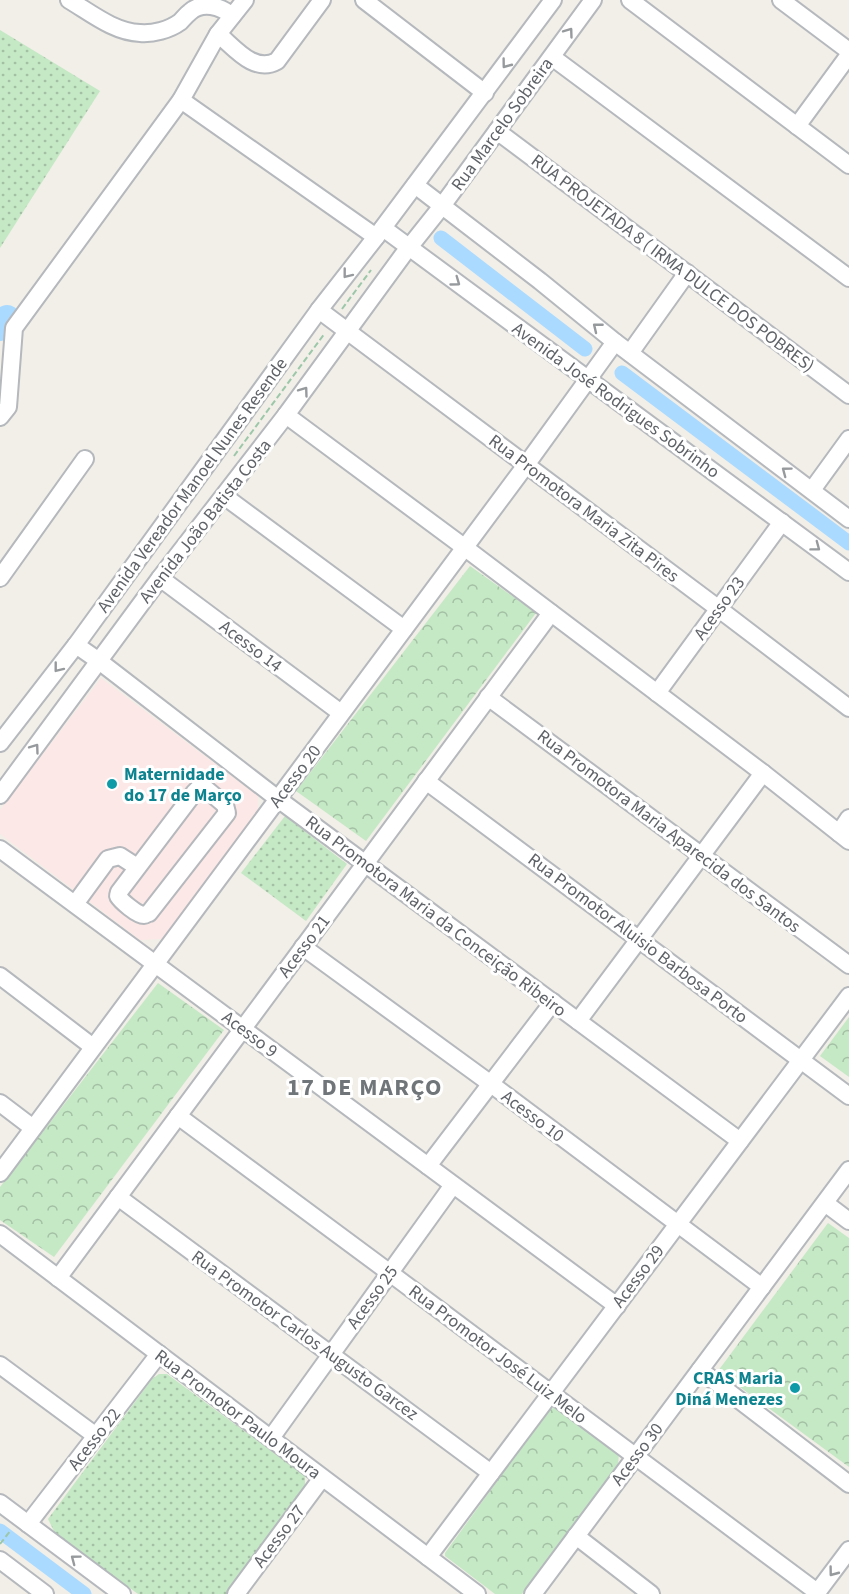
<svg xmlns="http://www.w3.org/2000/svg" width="849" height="1594" font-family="'Source Sans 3',sans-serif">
	<defs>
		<pattern id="grass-dots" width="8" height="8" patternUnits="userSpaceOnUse" patternTransform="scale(1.5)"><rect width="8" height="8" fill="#c5e8c5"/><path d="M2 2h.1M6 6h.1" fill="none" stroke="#a3c0a4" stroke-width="1.8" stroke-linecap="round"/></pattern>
		<pattern id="forest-crowns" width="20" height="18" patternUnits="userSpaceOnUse" patternTransform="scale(1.5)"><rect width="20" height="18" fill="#c5e8c5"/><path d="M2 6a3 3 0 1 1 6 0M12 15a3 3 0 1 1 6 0" fill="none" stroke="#a3c0a4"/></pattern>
	</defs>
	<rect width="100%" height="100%" fill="#f1efe8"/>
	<polygon fill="#fce8e6" points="101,678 258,796 258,812 162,939 140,940 0,834 0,810"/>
	<g fill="url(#grass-dots)">
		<polygon points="0,30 100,91 0,248"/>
		<polygon points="285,816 347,864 306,921 241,873"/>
		<polygon points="159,1374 167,1374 305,1476 305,1484 304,1492 228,1594 138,1594 55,1533 48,1519 152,1379"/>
	</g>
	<g fill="url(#forest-crowns)">
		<polygon points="470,566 536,613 366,841 296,791"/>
		<polygon points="158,983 224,1030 54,1257 0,1220 0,1187"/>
		<polygon points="849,1017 849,1077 820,1056"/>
		<polygon points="828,1223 849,1238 849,1467 718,1371"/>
		<polygon points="553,1408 559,1408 619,1453 618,1465 522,1594 495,1594 445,1556 445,1553 548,1411"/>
	</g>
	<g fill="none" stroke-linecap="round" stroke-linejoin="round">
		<g stroke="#aadaff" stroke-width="15">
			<polyline points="441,238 585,349"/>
			<polyline points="622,373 849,543"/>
			<polyline points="0,1531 84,1594"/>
		</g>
		<polyline stroke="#aadaff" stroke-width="26" points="0,328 7,318"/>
		<g stroke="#b5b8bc" stroke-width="20">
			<g id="minor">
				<path d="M 69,0 C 91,13 114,32 140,33 C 153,34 169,30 180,22 C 183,19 186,15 190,12 C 202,1 221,6 232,16"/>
				<polyline points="364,0 485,93"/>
				<polyline points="630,0 849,165"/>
				<polyline points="781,0 849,51"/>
				<path d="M 218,34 C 234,47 254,74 277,61 L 322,0"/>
				<polyline points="552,57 849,278"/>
				<polyline points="181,100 376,237"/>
				<polyline points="797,126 849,55"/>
				<polyline points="497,131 849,395"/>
				<polyline points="415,185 540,281 615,342 849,519"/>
				<polyline points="383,228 849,572"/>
				<polyline points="319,310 719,609 849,708"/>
				<polyline points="630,353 687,273"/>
				<polyline points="286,415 464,547 763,773 849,841"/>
				<polyline points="0,417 8,407 14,328 181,100 218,34 245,0"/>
				<polyline points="812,490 849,439"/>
				<polyline points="224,496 404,629"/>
				<polyline points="0,578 85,459"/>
				<polyline points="160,578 341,713"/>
				<polyline points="76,645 99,661 278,799 740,1141"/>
				<polyline points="657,693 782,522"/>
				<polyline points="488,697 849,965"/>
				<polyline points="0,743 76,645 319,310 376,237 553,0"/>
				<polyline points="426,781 849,1096"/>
				<path d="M 199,788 L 205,788 L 225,805 L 227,813 L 149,913 C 147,913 146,915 144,915 C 137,915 121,901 118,896 L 119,892 L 194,793 Z"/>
				<polyline points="0,795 160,578 286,415 403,255 442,206 593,0"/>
				<polyline points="839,833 849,818"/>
				<polyline points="0,849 617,1306"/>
				<polyline points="75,904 108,859 120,856 137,867"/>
				<polyline points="303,947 491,1084 762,1287"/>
				<polyline points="0,976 93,1047"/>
				<polyline points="578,1021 763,773"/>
				<polyline points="0,1103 33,1128"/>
				<polyline points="178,1116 390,1273 817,1592"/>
				<polyline points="428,1166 553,1002"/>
				<polyline points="0,1173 526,465 615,342"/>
				<polyline points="118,1197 491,1473"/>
				<polyline points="825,1203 849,1221"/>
				<polyline points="0,1234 477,1594"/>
				<polyline points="58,1278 551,613"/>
				<polyline points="0,1365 96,1436"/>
				<polyline points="700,1370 849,1484"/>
				<polyline points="271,1438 453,1185"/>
				<polyline points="0,1503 122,1594"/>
				<polyline points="28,1524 159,1354"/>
				<polyline points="576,1536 651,1594"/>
				<polyline points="428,1557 849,996"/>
				<polyline points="0,1560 45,1594"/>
				<polyline points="236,1594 322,1478"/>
				<polyline points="533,1594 849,1170"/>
				<polyline points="816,1594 849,1550"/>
			</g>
		</g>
		<g stroke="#9cc7a9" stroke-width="2" stroke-dasharray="6 3" stroke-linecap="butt">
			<polyline points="342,309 371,270"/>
			<polyline points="234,456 325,333"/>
			<polyline points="0,1544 11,1530"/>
		</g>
		<use href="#minor" stroke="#fff" stroke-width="16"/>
	</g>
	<defs><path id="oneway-chevron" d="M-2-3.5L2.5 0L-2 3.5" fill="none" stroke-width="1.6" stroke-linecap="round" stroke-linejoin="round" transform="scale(1.5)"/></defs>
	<g stroke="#979a9d">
		<use href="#oneway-chevron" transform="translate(569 32) rotate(-54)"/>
		<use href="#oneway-chevron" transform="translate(506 64) rotate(127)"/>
		<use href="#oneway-chevron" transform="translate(347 274) rotate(128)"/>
		<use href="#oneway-chevron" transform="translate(456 282) rotate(36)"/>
		<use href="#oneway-chevron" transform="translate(597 327) rotate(-141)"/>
		<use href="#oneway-chevron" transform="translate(304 391) rotate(-54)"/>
		<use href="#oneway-chevron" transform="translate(786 471) rotate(-143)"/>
		<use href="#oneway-chevron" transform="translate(816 547) rotate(37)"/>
		<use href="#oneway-chevron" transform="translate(58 668) rotate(128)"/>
		<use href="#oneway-chevron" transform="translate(35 748) rotate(-54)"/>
		<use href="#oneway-chevron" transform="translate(75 1559) rotate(-143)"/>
		<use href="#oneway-chevron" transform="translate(833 1572) rotate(127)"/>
	</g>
	<g fill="#0f9aa8" stroke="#fff" stroke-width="2">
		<circle cx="112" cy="784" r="6"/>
		<circle cx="795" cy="1388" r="6"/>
	</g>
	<g text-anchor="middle" stroke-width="6" stroke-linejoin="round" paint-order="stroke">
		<g font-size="18" fill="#5f6368" stroke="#fff">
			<text transform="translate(502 124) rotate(-54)" y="6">Rua Marcelo Sobreira</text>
			<text transform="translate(673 263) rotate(37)" y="6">RUA PROJETADA 8 ( IRMA DULCE DOS POBRES)</text>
			<text transform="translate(616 400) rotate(36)" y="6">Avenida José Rodrigues Sobrinho</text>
			<text transform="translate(192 485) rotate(-54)" y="6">Avenida Vereador Manoel Nunes Resende</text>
			<text transform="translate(584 508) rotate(37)" y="6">Rua Promotora Maria Zita Pires</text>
			<text transform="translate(205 521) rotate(-52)" y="6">Avenida João Batista Costa</text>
			<text transform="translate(719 608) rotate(-54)" y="6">Acesso 23</text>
			<text transform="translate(251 646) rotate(37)" y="6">Acesso 14</text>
			<text transform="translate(295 776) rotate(-53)" y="6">Acesso 20</text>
			<text transform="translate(669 831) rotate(37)" y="6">Rua Promotora Maria Aparecida dos Santos</text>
			<text transform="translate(436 916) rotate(37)" y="6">Rua Promotora Maria da Conceição Ribeiro</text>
			<text transform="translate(638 938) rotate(37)" y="6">Rua Promotor Aluisio Barbosa Porto</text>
			<text transform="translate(304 946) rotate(-53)" y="6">Acesso 21</text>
			<text transform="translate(250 1034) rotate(37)" y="6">Acesso 9</text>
			<text transform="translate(533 1116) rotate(37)" y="6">Acesso 10</text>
			<text transform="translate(638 1276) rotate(-53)" y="6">Acesso 29</text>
			<text transform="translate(372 1297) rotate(-54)" y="6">Acesso 25</text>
			<text transform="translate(305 1335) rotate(36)" y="6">Rua Promotor Carlos Augusto Garcez</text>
			<text transform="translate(498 1354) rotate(37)" y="6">Rua Promotor José Luiz Melo</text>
			<text transform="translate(238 1414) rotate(37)" y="6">Rua Promotor Paulo Moura</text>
			<text transform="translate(94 1439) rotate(-52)" y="6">Acesso 22</text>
			<text transform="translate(637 1454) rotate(-53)" y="6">Acesso 30</text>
			<text transform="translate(279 1536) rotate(-53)" y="6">Acesso 27</text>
		</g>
		<g font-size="18" font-weight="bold" fill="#0d838f" stroke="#fff" text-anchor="start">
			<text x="124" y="780">Maternidade<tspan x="124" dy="21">do 17 de Março</tspan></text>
			<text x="783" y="1384" text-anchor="end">CRAS Maria<tspan x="783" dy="21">Diná Menezes</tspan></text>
		</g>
		<g font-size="24" font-weight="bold" letter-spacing="1.5" fill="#70757a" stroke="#fff">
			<text x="365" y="1095">17 DE MARÇO</text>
		</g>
	</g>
</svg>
